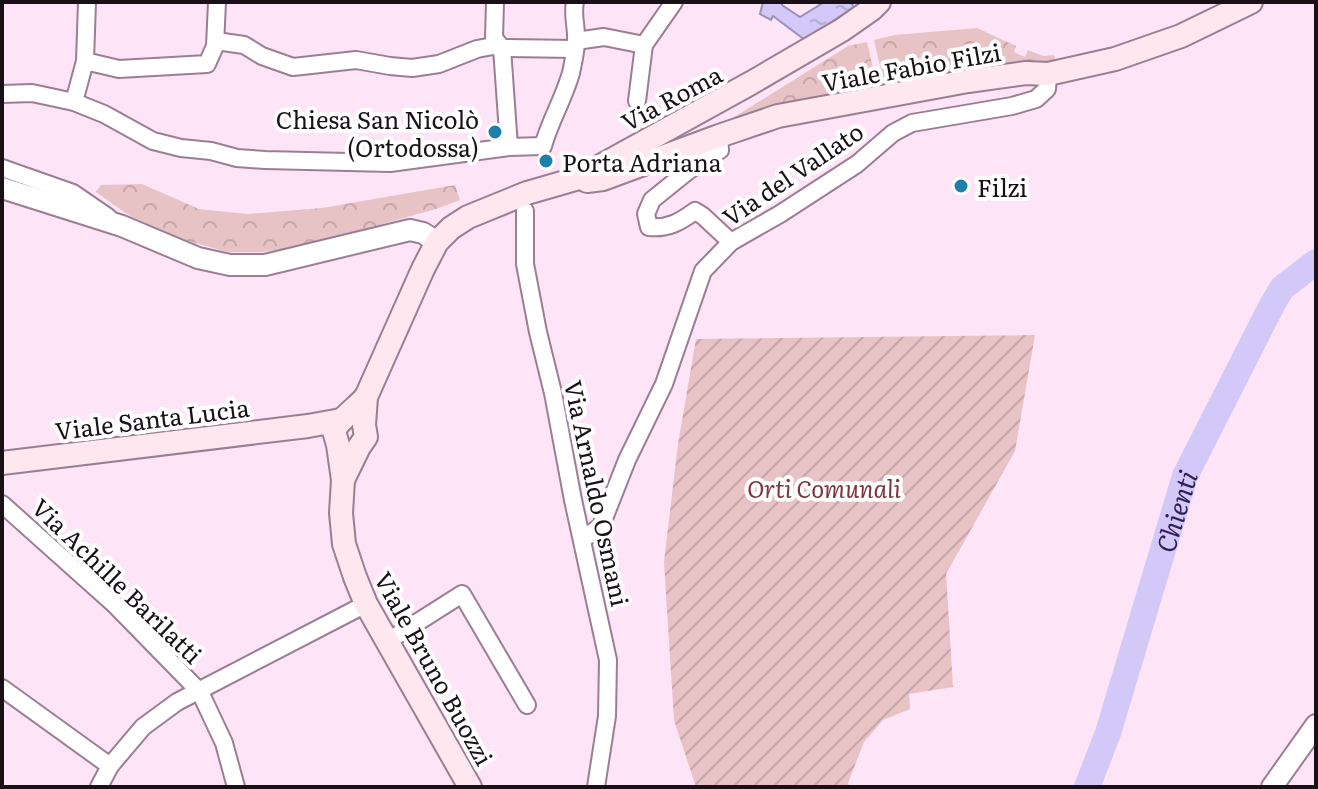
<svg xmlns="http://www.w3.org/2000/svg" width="1318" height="789" font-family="Literata,serif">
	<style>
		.forest { fill: url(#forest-crowns) }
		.garden { fill: url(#garden-furrows) }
		.water { fill: url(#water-ripples); stroke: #9c92b5; stroke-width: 2 }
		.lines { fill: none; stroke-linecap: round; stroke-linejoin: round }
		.river { stroke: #d3c9f8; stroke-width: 26 }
		.minor-casing { stroke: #9b7e94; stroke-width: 20 }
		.tertiary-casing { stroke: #9b7e94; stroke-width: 24 }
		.secondary-casing { stroke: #9b7e94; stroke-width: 26 }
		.minor { stroke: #fff; stroke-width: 16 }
		.tertiary { stroke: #fff; stroke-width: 20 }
		.secondary { stroke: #fee7ef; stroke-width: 22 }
		.poi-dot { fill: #1f7fab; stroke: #fff; stroke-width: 3 }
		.labels { text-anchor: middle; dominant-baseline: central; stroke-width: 8; stroke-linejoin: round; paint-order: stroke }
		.street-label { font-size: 24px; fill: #1a1018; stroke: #fff }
		.poi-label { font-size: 24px; fill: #1a1018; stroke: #fff; text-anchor: start }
		.park-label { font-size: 24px; font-style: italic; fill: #7c363e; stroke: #fff }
		.water-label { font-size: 26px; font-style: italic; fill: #2f1d55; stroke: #fff }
	</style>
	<defs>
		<pattern id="forest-crowns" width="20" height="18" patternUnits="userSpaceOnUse" patternTransform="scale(2)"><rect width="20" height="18" fill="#e7c3c5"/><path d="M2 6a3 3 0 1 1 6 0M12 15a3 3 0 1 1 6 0" fill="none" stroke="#c6a6a8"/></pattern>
		<pattern id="garden-furrows" width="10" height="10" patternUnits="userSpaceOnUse" patternTransform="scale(2)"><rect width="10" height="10" fill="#e7c3c5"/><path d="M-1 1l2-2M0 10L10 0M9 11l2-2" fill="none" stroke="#c6a6a8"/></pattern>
		<pattern id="water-ripples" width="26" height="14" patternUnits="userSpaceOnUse" patternTransform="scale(2)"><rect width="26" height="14" fill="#d3c9f8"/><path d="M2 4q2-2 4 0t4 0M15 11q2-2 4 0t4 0" fill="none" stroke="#b5acd4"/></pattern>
	</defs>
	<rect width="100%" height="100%" fill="#fee4f7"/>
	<g class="forest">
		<polygon points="977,28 1016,46 1014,52 1025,57 1028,50 1043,56 1054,55 1056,63 957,70 775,109 720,126 848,46 867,42 877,85 884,83 874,40 895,35"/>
		<polygon points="142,184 199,209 247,214 322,208 455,185 460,200 436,209 308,245 262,252 228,252 177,238 130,216 96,192 101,185"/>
	</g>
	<polygon class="garden" points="1035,335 1015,451 946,574 953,687 909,694 910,709 883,720 864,742 848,783 850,787 696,787 674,720 664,562 678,444 696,339"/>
	<polygon class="water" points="763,2 782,2 782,5 800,17 821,4 819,2 850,2 854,7 805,40 773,16 771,20 760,14"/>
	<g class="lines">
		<path class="river" id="s1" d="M1087,787L1108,733L1185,476L1272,305L1282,288L1316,262"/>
		<defs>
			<g id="minor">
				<polyline points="495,2 494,38 502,48 509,147"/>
				<polyline points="216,41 244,45 262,56 293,67 356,60 390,66 412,68 439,64 477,49 493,46 502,48 575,49"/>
				<polyline points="576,41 604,37 644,45"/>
				<polyline points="85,61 119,69 207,64 215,46 217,2"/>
				<path d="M2,94L32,93L74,102L104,114L153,141L181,148L211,151L237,158L265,160L390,163L509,147L543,146C550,121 564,98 571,73C573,63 576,51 576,41C577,28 572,15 575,2"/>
				<polyline points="637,101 644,45 674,2"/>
				<polyline points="74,102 85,61 87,2"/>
				<path d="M719,136L720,150L688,171L652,200L646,214L649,227C668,229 680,222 695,211L703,216L731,242"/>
				<polyline points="2,168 73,193 108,217"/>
				<polyline points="525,211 525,264 538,332 553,393 573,500 608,660 607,716 596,787"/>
				<polyline points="2,504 114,604 200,692 224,743 236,787"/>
				<polyline points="582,540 601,526 627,460 664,384 703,271 731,242 780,214 857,164 893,133 912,123 1012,106 1036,99 1047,89 1048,74"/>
				<polyline points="388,641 462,594 527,705"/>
				<polyline points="2,688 110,766"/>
				<polyline points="99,787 110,766 143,727 177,702 366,604"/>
			</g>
			<g id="tertiary">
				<polyline points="2,188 122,226 198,258 230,265 265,265 410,230 423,233 437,242"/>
				<polyline points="1272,787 1316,725"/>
			</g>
			<g id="secondary">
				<polyline points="587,181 603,179 719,136 778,116 968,81 1026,73 1048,74 1115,59 1181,36 1251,2"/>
				<path d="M366,397C357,407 338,421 334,431L338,445L343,480L341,513L344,544L355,577L366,604L470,787"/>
				<polyline points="2,463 308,426 341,420"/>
				<polyline points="343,480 359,447 366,437 364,425 366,397 423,269 437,242 451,228 468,217 527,193 579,178 751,83 842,30 872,9 879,2"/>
			</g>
		</defs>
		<use href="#minor" class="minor-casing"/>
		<use href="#tertiary" class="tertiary-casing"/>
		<use href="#secondary" class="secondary-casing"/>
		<use href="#minor" class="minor"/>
		<use href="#tertiary" class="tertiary"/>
		<use href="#secondary" class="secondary"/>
	</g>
	<g class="poi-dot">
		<circle cx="495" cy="132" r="8"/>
		<circle cx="546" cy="161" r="8"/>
		<circle cx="961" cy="186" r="8"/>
	</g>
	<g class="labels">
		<g class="street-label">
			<text transform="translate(911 66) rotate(-10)">Viale Fabio Filzi</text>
			<text transform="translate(671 97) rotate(-28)">Via Roma</text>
			<text transform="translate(792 173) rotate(-34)">Via del Vallato</text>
			<text transform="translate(152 418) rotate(-7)">Viale Santa Lucia</text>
			<text transform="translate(598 493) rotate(78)">Via Arnaldo Osmani</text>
			<text transform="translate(118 580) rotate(44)">Via Achille Barilatti</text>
			<text transform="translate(435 668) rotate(61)">Viale Bruno Buozzi</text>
		</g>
		<g class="poi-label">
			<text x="479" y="118" text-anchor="end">Chiesa San Nicolò<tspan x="479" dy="28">(Ortodossa)</tspan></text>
			<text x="562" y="161">Porta Adriana</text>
			<text x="977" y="186">Filzi</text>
		</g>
		<g class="park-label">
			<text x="824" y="487">Orti Comunali</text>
		</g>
		<g class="water-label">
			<text stroke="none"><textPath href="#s1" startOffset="290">Chienti</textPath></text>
		</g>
	</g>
	<rect width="1318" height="789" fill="none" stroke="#1a1018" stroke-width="8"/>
</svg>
